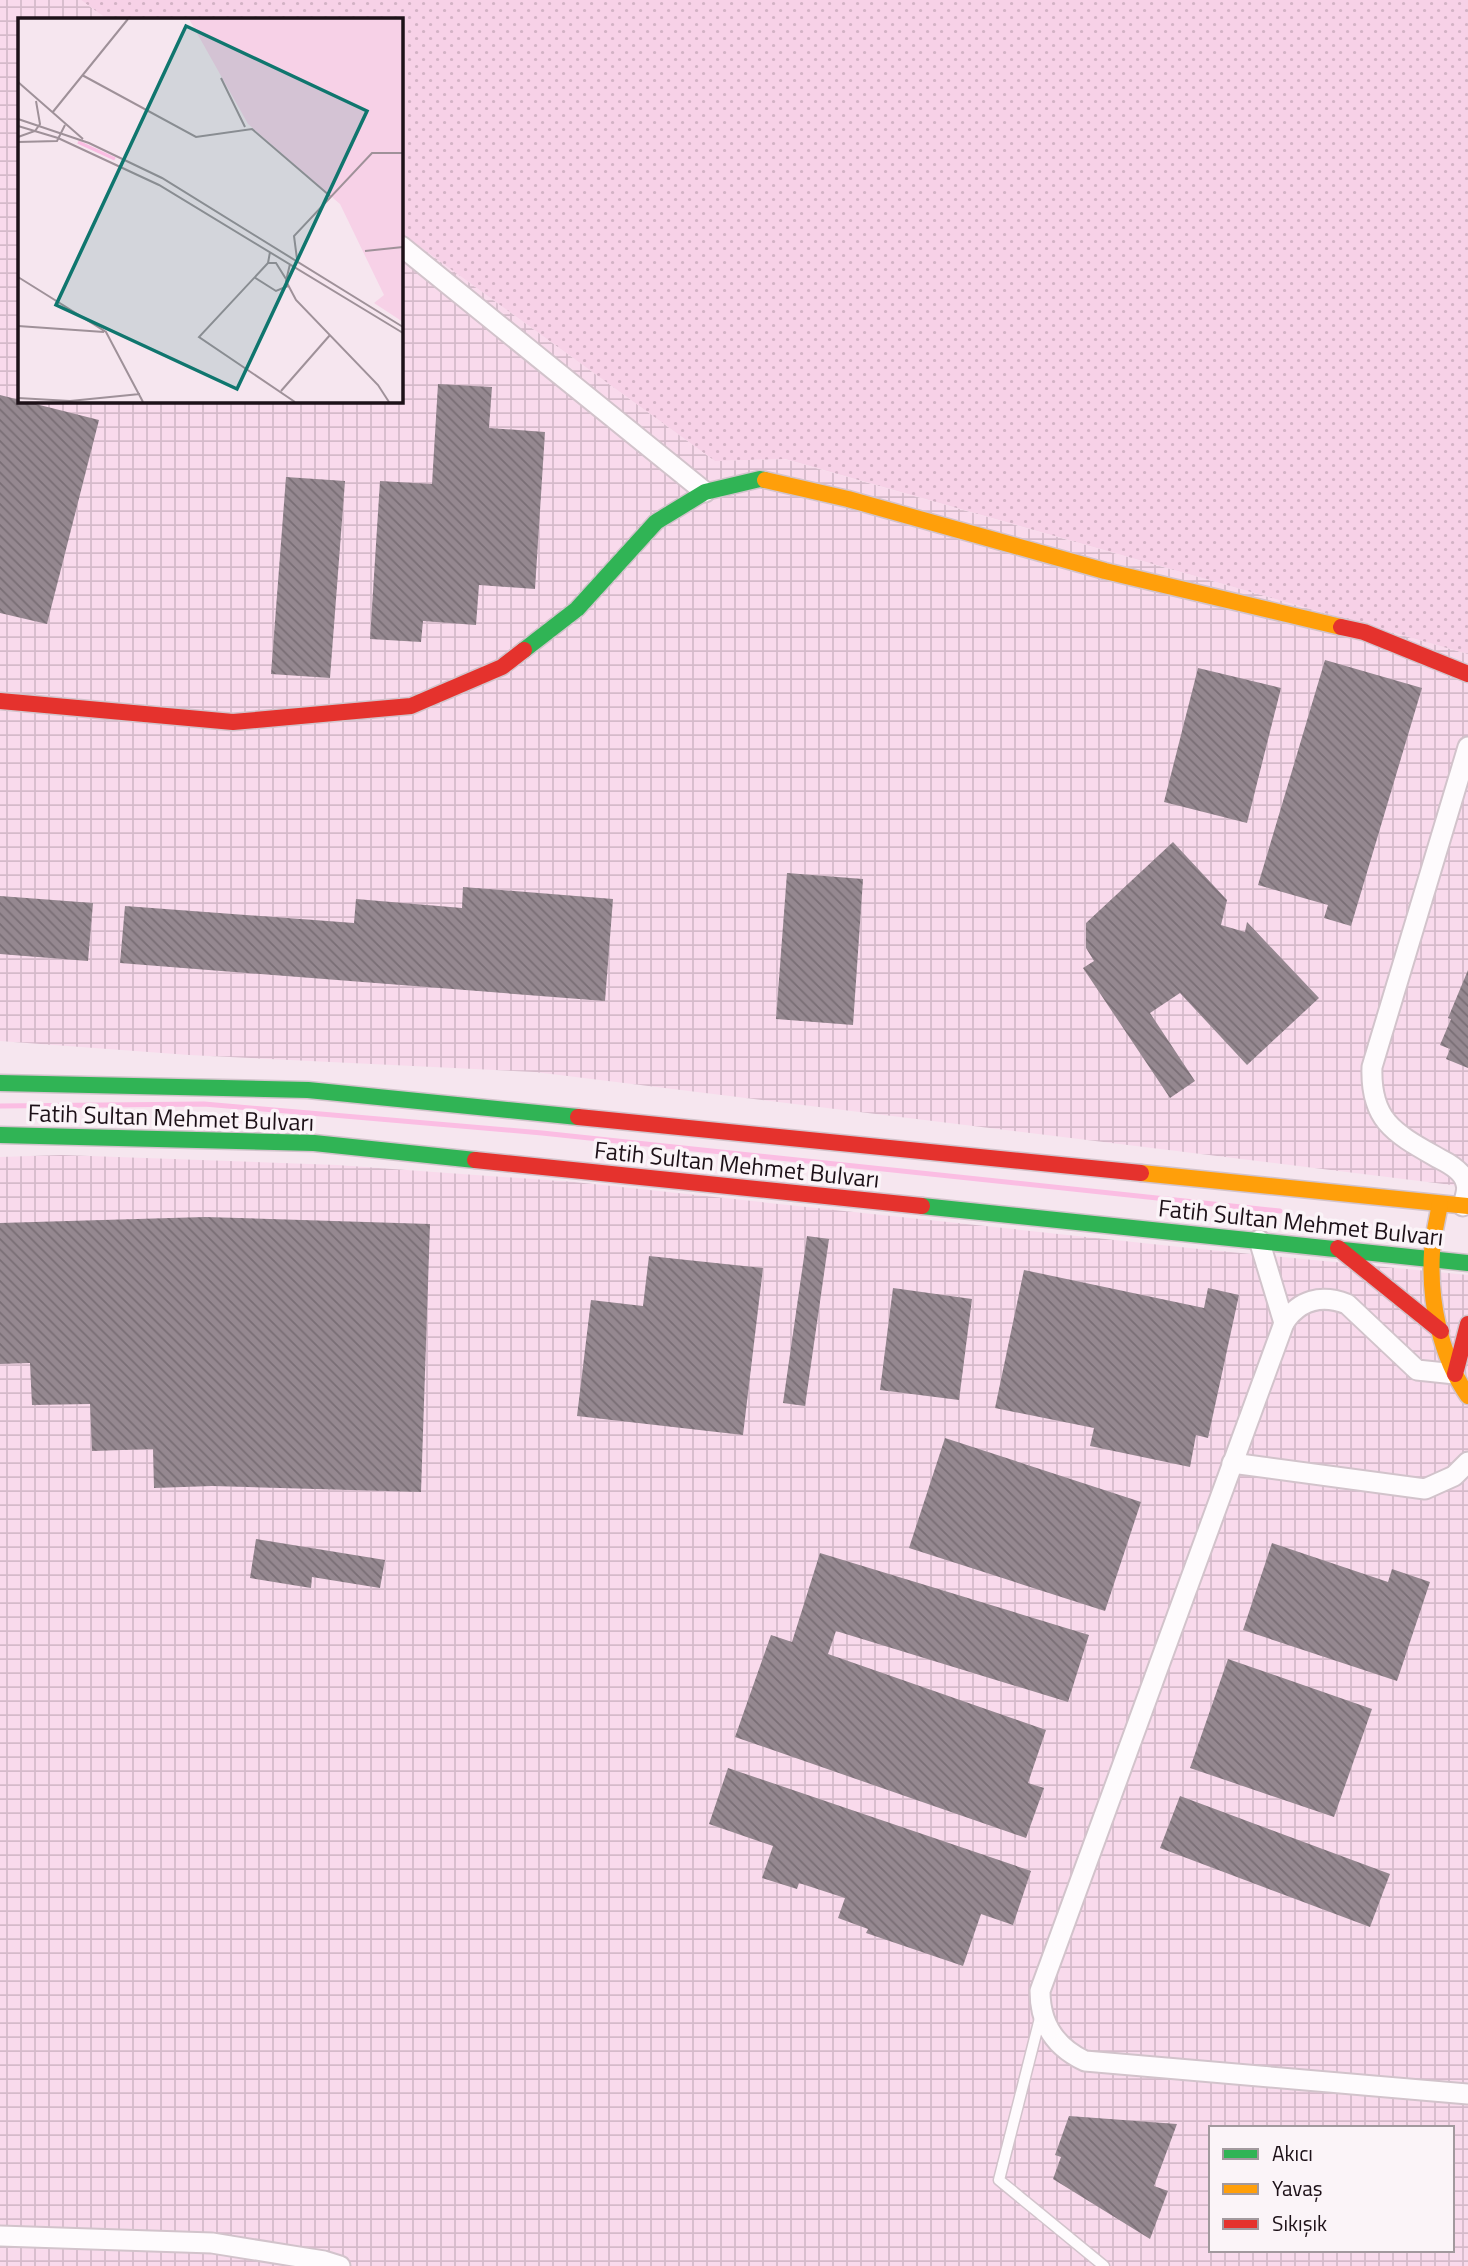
<svg xmlns="http://www.w3.org/2000/svg" width="1468" height="2266" font-family="'Titillium Web',sans-serif">
	<style>
		.industrial { fill: url(#industrial-grid); fill-rule: evenodd }
		.green { fill: url(#green-dots) }
		.lines { fill: none; stroke-linecap: round; stroke-linejoin: round }
		.stream { stroke: #fbbde3; stroke-width: 5 }
		.building { fill: url(#building-back-hatch) }
		.lane-casing { stroke: #d2c3cb; stroke-width: 13 }
		.street-casing { stroke: #d2c3cb; stroke-width: 23 }
		.fast-casing { stroke: #d2c3cb; stroke-width: 19 }
		.slow-casing { stroke: #d2c3cb; stroke-width: 19 }
		.jam-casing { stroke: #d2c3cb; stroke-width: 19 }
		.lane { stroke: #fefbfd; stroke-width: 10 }
		.street { stroke: #fefbfd; stroke-width: 19 }
		.fast { stroke: #30b455; stroke-width: 16 }
		.slow { stroke: #ff9f0a; stroke-width: 16 }
		.jam { stroke: #e5322d; stroke-width: 16 }
		.labels { text-anchor: middle; dominant-baseline: central; stroke-width: 7; stroke-linejoin: round; paint-order: stroke }
		.street-label { font-size: 24px; fill: #1d1118; stroke: #fbf4f8 }
		.inset-river { fill: none; stroke: #fbbde3; stroke-width: 3.5 }
		.inset-road { fill: none; stroke: #9f9199; stroke-width: 2 }
		.view { fill: #0f766e; fill-opacity: 0.15; stroke: #0f766e; stroke-width: 3.5 }
		.inset-edge { fill: none; stroke: #1d1118; stroke-width: 3.5 }
	</style>
	<defs>
		<pattern id="industrial-grid" width="8" height="8" patternUnits="userSpaceOnUse" patternTransform="scale(1.75)"><rect width="8" height="8" fill="#f9daec"/><path d="M0 4h8M4 0v8" fill="none" stroke="#d5baca"/></pattern>
		<pattern id="green-dots" width="8" height="8" patternUnits="userSpaceOnUse" patternTransform="scale(1.75)"><rect width="8" height="8" fill="#f7d1e7"/><path d="M2 2h.1M6 6h.1" fill="none" stroke="#d3b2c5" stroke-width="1.8" stroke-linecap="round"/></pattern>
		<pattern id="building-back-hatch" width="6" height="6" patternUnits="userSpaceOnUse" patternTransform="scale(1.75)"><rect width="6" height="6" fill="#958890"/><path d="M-1 5l2 2M0 0l6 6M5-1l2 2" fill="none" stroke="#796e75"/></pattern>
	</defs>
	<rect width="100%" height="100%" fill="#f6e6ef"/>
	<g class="industrial">
		<polygon points="0,0 81,0 107,19 19,19 19,401 401,401 401,233 715,461 784,459 1468,654 1468,1187 535,1072 189,1055 0,1041"/>
		<path d="M62,1155L337,1165L574,1182L1199,1249L1468,1275V2266H0V1157ZM1211,2128H1452V2250H1211Z"/>
	</g>
	<polygon class="green" points="81,0 1468,0 1468,654 785,459 715,461 401,233 401,19 107,19"/>
	<g class="lines">
		<polyline class="stream" points="0,1106 204,1104 542,1133 1280,1211"/>
	</g>
	<g class="building">
		<polygon points="438,384 492,387 489,428 545,432 535,589 479,585 476,625 423,621 421,642 370,639 380,481 432,484"/>
		<polygon points="0,395 99,420 47,624 0,613"/>
		<polygon points="286,477 345,481 330,678 271,674"/>
		<polygon points="1325,660 1422,688 1351,926 1324,918 1328,905 1258,885"/>
		<polygon points="1198,668 1281,688 1247,823 1164,802"/>
		<polygon points="1173,842 1227,900 1221,925 1245,932 1247,922 1319,998 1247,1065 1180,993 1150,1013 1195,1081 1170,1098 1083,968 1094,961 1086,948 1086,923"/>
		<polygon points="787,873 863,879 853,1025 776,1019"/>
		<polygon points="463,887 613,899 605,1001 120,963 125,906 354,923 356,899 462,908"/>
		<polygon points="0,896 93,903 88,961 0,954"/>
		<polygon points="1468,970 1468,1068 1446,1059 1450,1049 1440,1045 1451,1019 1448,1018"/>
		<polygon points="205,1217 430,1224 421,1492 212,1486 154,1488 153,1449 92,1451 90,1404 32,1405 30,1363 0,1364 0,1223"/>
		<polygon points="807,1236 829,1239 805,1406 783,1403"/>
		<polygon points="649,1256 763,1268 743,1435 577,1416 591,1300 643,1306"/>
		<polygon points="1024,1270 1204,1308 1208,1288 1239,1295 1208,1438 1196,1435 1190,1467 1090,1446 1094,1428 995,1408"/>
		<polygon points="893,1288 972,1299 959,1400 880,1390"/>
		<polygon points="945,1438 1141,1502 1105,1611 909,1548"/>
		<polygon points="256,1539 385,1560 380,1588 312,1577 311,1588 250,1578"/>
		<polygon points="1272,1543 1388,1582 1392,1569 1430,1582 1397,1681 1243,1630"/>
		<polygon points="820,1553 1089,1635 1068,1702 836,1631 828,1654 1046,1730 1028,1783 1044,1788 1026,1838 735,1737 771,1635 792,1642"/>
		<polygon points="1228,1659 1372,1709 1334,1817 1190,1768"/>
		<polygon points="728,1768 1031,1871 1013,1925 981,1914 963,1966 866,1933 868,1929 838,1918 845,1898 799,1883 797,1889 762,1878 773,1846 709,1824"/>
		<polygon points="1180,1796 1390,1874 1370,1927 1160,1848"/>
		<polygon points="1069,2116 1177,2124 1154,2186 1168,2191 1150,2239 1053,2179 1061,2157 1055,2155"/>
	</g>
	<g class="lines">
		<defs>
			<polyline id="lane" points="1040,2018 999,2180 1104,2266"/>
			<g id="street">
				<polyline points="401,246 705,492"/>
				<path d="M1463,1206C1464,1200 1468,1190 1466,1184C1464,1172 1450,1164 1440,1159C1396,1134 1370,1122 1372,1067L1468,747"/>
				<path d="M1259,1240L1284,1323L1040,1991C1040,2024 1055,2047 1085,2061L1468,2094"/>
				<path d="M1284,1323C1299,1300 1321,1294 1347,1304L1417,1370L1455,1374"/>
				<polyline points="1232,1463 1425,1489 1454,1476 1468,1462"/>
				<polyline points="0,2236 212,2243 324,2261 340,2266"/>
			</g>
			<g id="fast">
				<polyline points="524,650 577,609 656,522 705,492 760,479 765,480"/>
				<polyline points="0,1083 308,1090 578,1117"/>
				<polyline points="0,1135 314,1143 475,1160"/>
				<polyline points="922,1206 1468,1263"/>
			</g>
			<g id="slow">
				<polyline points="765,480 848,499 1105,571 1341,627"/>
				<polyline points="1141,1173 1468,1206"/>
				<path d="M1440,1204C1437,1220 1433,1236 1432,1252C1429,1300 1440,1356 1468,1396"/>
			</g>
			<g id="jam">
				<polyline points="1341,627 1364,632 1468,674"/>
				<polyline points="0,701 233,722 411,706 502,667 524,650"/>
				<polyline points="578,1117 1141,1173"/>
				<polyline points="475,1160 922,1206"/>
				<polyline points="1338,1248 1441,1331"/>
				<polyline points="1455,1374 1468,1324"/>
			</g>
		</defs>
		<use href="#lane" class="lane-casing"/>
		<use href="#street" class="street-casing"/>
		<use href="#fast" class="fast-casing"/>
		<use href="#slow" class="slow-casing"/>
		<use href="#jam" class="jam-casing"/>
		<use href="#lane" class="lane"/>
		<use href="#street" class="street"/>
		<use href="#fast" class="fast"/>
		<use href="#slow" class="slow"/>
		<use href="#jam" class="jam"/>
	</g>
	<g class="labels">
		<g class="street-label">
			<text transform="translate(171 1117) rotate(2)">Fatih Sultan Mehmet Bulvarı</text>
			<text transform="translate(737 1164) rotate(6)">Fatih Sultan Mehmet Bulvarı</text>
			<text transform="translate(1301 1222) rotate(6)">Fatih Sultan Mehmet Bulvarı</text>
		</g>
	</g>
	<g transform="translate(18 18)">
		<rect width="385" height="385" fill="#f6e6ef"/>
		<path d="M171,1H385V304L356,285L366,277L322,186L230,106Z" fill="#f7d1e7"/>
		<path class="inset-river" d="M60,124L97,141"/>
		<path class="inset-road" d="M64,57L178,119L234,111L312,178M203,60L227,109M0,64L65,121M34,95L110,1M0,101L71,125L144,160L385,309M0,108L40,120L141,167L385,315M0,119L17,113L22,106L18,83M0,124L39,123L47,107M347,233L385,229M252,234L250,245L181,319L277,384M279,241L276,218L354,135H385M250,245H258L268,261M272,246L268,263L278,282L360,367L371,384M0,259L88,314L125,384M236,259L258,273L270,268M0,308L86,314M263,373L312,317M0,380L52,383L122,376"/>
		<path class="view" d="M168,8L349,93L219,371L38,287Z"/>
		<rect width="385" height="385" class="inset-edge"/>
	</g>
	<rect x="1209" y="2126" width="245" height="126" fill="#fbf4f8" stroke="#a2999e" stroke-width="2"/>
	<rect x="1223" y="2149" width="35" height="10" fill="#30b455" stroke="#a2999e" stroke-width="2"/>
	<text x="1272" y="2161" font-size="21" fill="#1d1118">Akıcı</text>
	<rect x="1223" y="2184" width="35" height="10" fill="#ff9f0a" stroke="#a2999e" stroke-width="2"/>
	<text x="1272" y="2196" font-size="21" fill="#1d1118">Yavaş</text>
	<rect x="1223" y="2219" width="35" height="10" fill="#e5322d" stroke="#a2999e" stroke-width="2"/>
	<text x="1272" y="2231" font-size="21" fill="#1d1118">Sıkışık</text>
</svg>
